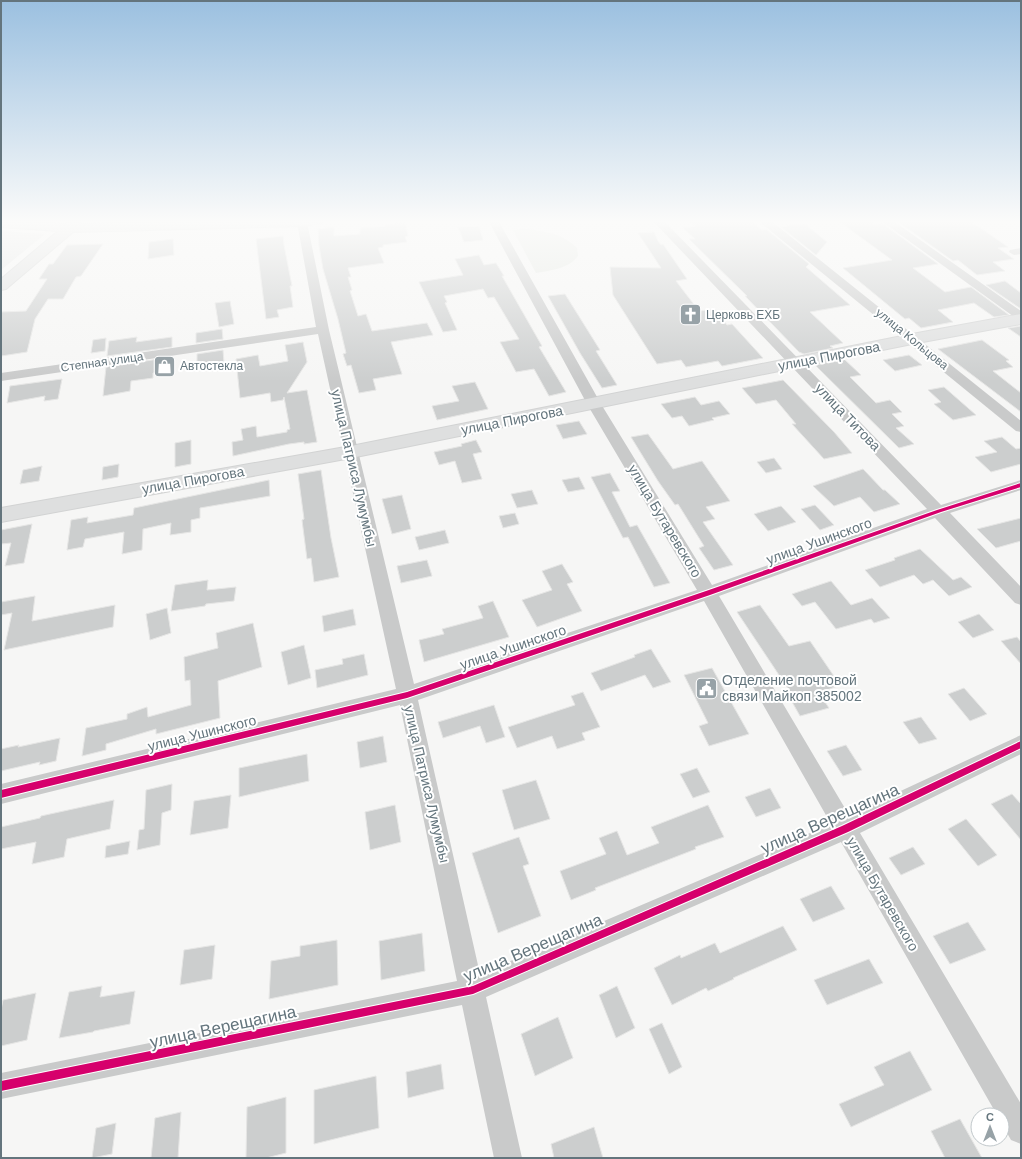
<svg xmlns="http://www.w3.org/2000/svg" width="1022" height="1159" font-family="Arial,sans-serif">
	<style>
		.built { fill: #e6e7e6 }
		.green { fill: #e5e8e3 }
		.building { fill: #cccece; stroke: #e6e6e5 }
		.lines { fill: none; stroke-linecap: round; stroke-linejoin: round }
		.secondary-casing { stroke: #d2d3d3; stroke-width: 2 }
		.street { fill: #c9caca; fill-rule: evenodd }
		.secondary { fill: #dedfdf; fill-rule: evenodd }
		.cycleway-casing { stroke: #fff; stroke-width: 2 }
		.cycleway { fill: #d6006c; fill-rule: evenodd }
		.labels { text-anchor: middle; dominant-baseline: central; stroke-width: 4; stroke-linejoin: round; paint-order: stroke }
		.far-poi-label { font-size: 12px; fill: #64757d; stroke: #fff; text-anchor: start }
		.far-street-label { font-size: 12px; fill: #64757d; stroke: #fff }
		.street-label { font-size: 14px; fill: #64757d; stroke: #fff }
		.poi-label { font-size: 14px; fill: #64757d; stroke: #fff; text-anchor: start }
		.near-street-label { font-size: 17px; fill: #64757d; stroke: #fff }
	</style>
	<rect width="100%" height="100%" fill="#f6f6f5"/>
	<polygon class="built" points="1,231 45,234 1,270"/>
	<path class="green" d="M526,229C544,231 564,234 577,248L578,256C568,269 552,270 536,273L513,230Z"/>
	<g class="building">
		<polygon points="688,220 750,220 762,230 766,229 809,264 806,267 850,305 810,312 843,343 830,346 833,348 804,354 799,352 745,296 747,296 689,239 695,239 683,228 695,226"/>
		<polygon points="837,220 868,220 874,224 882,223 938,264 913,268 945,292 971,287 1009,315 994,317 974,303 938,310 953,322 921,328 909,318 905,319 843,268 892,260"/>
		<polygon points="907,220 969,220 1008,247 998,248 1014,259 993,262 1005,271 977,275 958,260 953,261 897,221"/>
		<polygon points="405,222 408,236 405,237 407,242 383,245 383,247 378,248 384,263 348,268 351,277 348,277 352,290 350,291 358,316 366,314 372,331 427,323 433,335 391,342 402,374 373,379 376,390 359,393 351,365 347,366 343,354 346,353 338,319 323,269 319,246 318,229 334,227 334,236 360,234 360,228 386,226 385,224"/>
		<polygon points="804,223 827,242 816,255 781,227"/>
		<polygon points="479,226 483,240 464,242 458,227"/>
		<polygon points="654,232 658,241 661,245 663,244 687,279 676,281 699,311 715,309 727,325 732,324 763,358 722,366 718,361 686,367 681,360 657,364 613,295 610,267 661,268 638,233"/>
		<polygon points="283,236 284,245 292,286 290,286 293,307 277,310 279,317 266,319 256,239"/>
		<polygon points="173,239 174,255 148,259 149,242"/>
		<polygon points="103,244 81,276 76,277 63,299 48,299 35,319 27,352 1,356 1,312 26,311 47,279 39,279 49,264 53,264 67,245"/>
		<polygon points="479,255 484,265 496,263 504,276 502,276 542,346 539,347 566,392 549,396 534,369 516,372 500,342 519,339 494,297 488,298 483,289 444,296 447,302 445,303 457,330 443,332 419,282 463,275 455,259"/>
		<polygon points="1005,281 1021,293 1021,309 986,285"/>
		<polygon points="565,294 600,350 596,351 617,385 602,388 580,353 548,296"/>
		<polygon points="230,301 234,324 219,327 215,303"/>
		<polygon points="1021,326 1021,337 1008,328"/>
		<polygon points="222,329 223,339 196,343 196,333"/>
		<polygon points="137,337 136,342 172,337 172,347 107,356 109,341"/>
		<polygon points="106,338 105,351 91,353 93,340"/>
		<polygon points="982,340 1009,360 1006,361 1013,367 993,371 1021,393 1021,412 938,349"/>
		<polygon points="303,342 307,362 287,393 307,390 317,442 304,444 304,442 289,444 233,456 232,442 243,440 241,429 256,426 257,437 287,432 287,430 290,429 284,397 283,400 271,402 270,393 240,398 236,359 258,355 260,366 288,361 285,345"/>
		<polygon points="223,350 224,363 197,367 197,354"/>
		<polygon points="909,355 922,365 895,371 883,360"/>
		<polygon points="172,357 171,370 153,373 153,378 131,381 130,391 103,396 106,367"/>
		<polygon points="844,359 861,375 850,377 876,403 890,400 902,412 892,414 904,426 896,428 914,444 899,448 815,365"/>
		<polygon points="62,379 58,399 44,401 45,396 7,403 10,386"/>
		<polygon points="783,380 834,432 852,453 824,459 792,424 796,424 776,400 756,404 742,388"/>
		<polygon points="475,382 488,409 437,420 432,406 459,401 452,386"/>
		<polygon points="944,387 976,415 953,420 934,404 941,402 928,390"/>
		<polygon points="695,397 701,405 719,401 730,414 712,418 714,420 689,426 682,416 672,418 661,404"/>
		<polygon points="579,421 587,434 563,439 556,425"/>
		<polygon points="648,434 673,469 702,461 730,501 706,507 715,519 703,522 733,565 714,570 699,548 704,546 678,504 675,505 658,481 631,437"/>
		<polygon points="1002,437 1016,449 1021,448 1021,464 991,472 975,457 997,452 984,441"/>
		<polygon points="191,440 191,464 175,467 175,443"/>
		<polygon points="476,440 482,452 473,454 482,479 462,483 455,461 439,465 434,452 462,446 461,444"/>
		<polygon points="774,458 782,469 766,473 757,462"/>
		<polygon points="119,464 118,477 102,480 103,467"/>
		<polygon points="42,466 39,481 20,484 23,470"/>
		<polygon points="863,469 883,490 885,490 900,504 874,512 860,497 834,506 813,486"/>
		<polygon points="321,470 331,538 339,577 314,582 311,558 307,559 302,520 304,519 298,474"/>
		<polygon points="610,473 620,491 612,492 630,527 637,525 670,583 654,587 628,537 623,538 591,477"/>
		<polygon points="579,477 585,489 568,492 562,480"/>
		<polygon points="269,480 270,496 200,508 200,518 191,520 191,532 170,535 171,523 143,529 142,550 122,554 124,532 85,539 83,547 67,550 71,520 88,517 87,523 133,515 134,508"/>
		<polygon points="532,490 538,504 517,508 511,494"/>
		<polygon points="402,495 411,529 392,534 382,499"/>
		<polygon points="815,505 834,525 820,530 801,509"/>
		<polygon points="781,506 796,522 768,531 754,514"/>
		<polygon points="515,513 519,524 503,528 499,516"/>
		<polygon points="1021,518 1021,541 996,548 977,529"/>
		<polygon points="32,524 24,563 5,566 11,543 1,544 1,530"/>
		<polygon points="445,530 449,543 419,550 415,537"/>
		<polygon points="920,549 953,580 961,577 972,587 949,596 933,580 923,584 914,575 880,587 865,570 895,560 894,558"/>
		<polygon points="427,560 432,576 401,583 397,566"/>
		<polygon points="562,564 573,582 567,584 582,611 537,627 522,600 552,590 542,571"/>
		<polygon points="208,580 207,590 236,587 234,601 206,604 205,606 171,611 175,585"/>
		<polygon points="831,581 851,605 872,598 890,618 874,623 871,619 836,629 815,602 802,606 792,594"/>
		<polygon points="35,596 32,621 115,605 113,627 4,650 12,613 1,615 1,602"/>
		<polygon points="493,601 509,637 424,662 419,640 444,634 442,629 483,618 478,606"/>
		<polygon points="760,605 789,646 810,641 840,685 819,693 829,708 800,716 791,700 795,699 737,612"/>
		<polygon points="167,608 171,633 150,640 146,614"/>
		<polygon points="353,609 356,625 324,632 322,616"/>
		<polygon points="979,614 994,630 973,638 958,622"/>
		<polygon points="253,623 262,667 218,681 220,718 156,734 156,729 106,744 106,750 82,756 86,728 127,719 127,714 147,707 148,717 191,705 190,680 185,681 184,657 218,648 216,633"/>
		<polygon points="1017,637 1021,642 1021,664 1001,641"/>
		<polygon points="304,645 311,678 288,685 281,652"/>
		<polygon points="651,649 671,682 653,688 645,675 601,691 591,673 635,657 634,655"/>
		<polygon points="364,654 368,675 317,688 315,670 343,664 342,659"/>
		<polygon points="712,668 749,734 709,746 699,726 708,723 684,675"/>
		<polygon points="964,688 987,714 970,721 948,694"/>
		<polygon points="583,692 600,727 582,733 585,740 557,749 552,736 517,748 508,727 575,705 571,696"/>
		<polygon points="494,705 505,737 486,743 480,726 443,738 438,722"/>
		<polygon points="921,717 937,739 919,744 903,722"/>
		<polygon points="383,736 387,762 360,768 357,742"/>
		<polygon points="60,738 56,761 39,765 40,762 1,771 1,749 19,745 18,747"/>
		<polygon points="846,745 862,770 843,776 827,751"/>
		<polygon points="307,754 309,781 239,797 239,768"/>
		<polygon points="697,768 710,792 693,798 680,774"/>
		<polygon points="536,780 550,819 514,830 502,790"/>
		<polygon points="172,784 171,810 162,813 160,845 137,850 139,830 144,829 146,790"/>
		<polygon points="770,788 781,808 756,817 745,797"/>
		<polygon points="1012,794 1021,804 1021,840 991,804"/>
		<polygon points="231,795 228,828 190,835 194,801"/>
		<polygon points="114,800 110,829 67,839 64,857 32,864 36,842 1,849 1,827 40,818 41,816"/>
		<polygon points="395,805 401,842 370,850 365,812"/>
		<polygon points="708,805 724,837 695,847 696,849 595,888 596,890 571,900 560,871 606,854 599,838 617,831 627,855 659,843 651,827"/>
		<polygon points="966,819 997,855 978,866 948,829"/>
		<polygon points="519,837 529,864 523,866 541,916 498,933 472,853"/>
		<polygon points="130,841 128,854 105,858 106,846"/>
		<polygon points="913,847 925,864 901,875 889,858"/>
		<polygon points="831,886 845,909 813,922 800,899"/>
		<polygon points="968,922 986,950 950,964 933,936"/>
		<polygon points="783,926 797,950 733,978 734,979 708,991 706,988 672,1005 654,968 680,955 681,958 715,943 720,953"/>
		<polygon points="422,933 425,971 381,980 379,941"/>
		<polygon points="337,940 338,985 269,999 271,961 300,956 300,946"/>
		<polygon points="215,945 212,979 180,985 184,950"/>
		<polygon points="869,959 883,983 827,1005 814,980"/>
		<polygon points="102,986 100,997 135,991 130,1024 94,1031 93,1032 59,1038 69,992"/>
		<polygon points="617,986 635,1028 616,1038 599,995"/>
		<polygon points="36,993 27,1040 1,1046 1,1010 3,1000"/>
		<polygon points="558,1017 573,1058 535,1076 521,1034"/>
		<polygon points="662,1023 682,1067 669,1074 649,1029"/>
		<polygon points="910,1051 932,1090 851,1127 839,1104 884,1085 874,1067"/>
		<polygon points="441,1064 444,1089 408,1098 406,1072"/>
		<polygon points="376,1076 379,1128 314,1144 314,1090"/>
		<polygon points="286,1097 286,1153 266,1158 246,1158 247,1107"/>
		<polygon points="181,1112 178,1158 151,1158 155,1118"/>
		<polygon points="960,1119 982,1158 945,1158 931,1131"/>
		<polygon points="116,1123 112,1154 92,1158 96,1128"/>
		<polygon points="594,1127 603,1158 554,1158 551,1144"/>
	</g>
	<g class="lines">
		<defs>
			<g id="secondary">
				<polygon points="1,220 66,224 70,220 80,220 81,224 221,220 323,220 322,223 302,226 73,232 6,289 1,290 1,279 58,231 1,227"/>
				<polygon points="1021,314 1021,324 912,344 351,458 1,522 1,508 351,446 912,334"/>
			</g>
		</defs>
		<use href="#secondary" class="secondary-casing"/>
		<g class="street">
			<path d="M298,220H306L307,222L329,330L414,684L697,590L587,404L488,220H498L601,404L712,585L927,509L652,220H663L941,505L1021,480V490L950,513L1021,587V605L1015,603L935,518L719,596L849,815L1021,735V754L860,833L1021,1104V1144L1011,1140L1002,1124V1115H997L841,842L486,997L522,1158H494L462,1005L1,1099V1073L457,981L400,705L1,804V784L396,689L318,334L1,381V373L316,327L297,222ZM704,601L831,824L480,974L418,700Z"/>
			<polygon points="761,220 770,220 1021,421 1021,432 1016,431 761,223"/>
			<polygon points="880,220 892,220 1021,311 1021,320 1017,319"/>
			<polygon points="1021,248 1021,254 1014,255 1009,252 1010,250"/>
		</g>
		<use href="#secondary" class="secondary"/>
		<defs>
			<g id="cycleway">
				<polygon points="1021,483 1021,487 941,512 710,595 407,698 1,798 1,790 407,692 706,591 937,510"/>
				<polygon points="1021,741 1021,748 848,832 473,994 1,1091 1,1081 473,986 842,826"/>
			</g>
		</defs>
		<use href="#cycleway" class="cycleway-casing"/>
		<use href="#cycleway" class="cycleway"/>
	</g>
	<linearGradient id="sky" x2="0" y2="1"><stop stop-color="#9bc0e0"/><stop offset="0.58" stop-color="#fbfbfa"/><stop offset="1" stop-color="#fbfbfa" stop-opacity="0"/></linearGradient>
	<rect width="1022" height="382" fill="url(#sky)"/>
	<defs>
		<symbol id="church-square" viewBox="-11 -11 22 22"><rect x="-9" y="-9" width="18" height="18" rx="4" fill="#97a2a7" stroke="#fff"/><path d="M-1.2-6h2.4v3.5h3.3v2.4h-3.3V6h-2.4V-.1h-3.3v-2.4h3.3Z" fill="#fff"/></symbol>
		<symbol id="shop-square" viewBox="-11 -11 22 22"><rect x="-9" y="-9" width="18" height="18" rx="4" fill="#97a2a7" stroke="#fff"/><path d="M-5-2.5h2.3a2.7 3.5 0 0 1 5.4 0H5L5.5 6h-11ZM-1.5-2.5h3a1.5 2.3 0 0 0-3 0Z" fill="#fff"/></symbol>
		<symbol id="civic-square" viewBox="-11 -11 22 22"><rect x="-9" y="-9" width="18" height="18" rx="4" fill="#97a2a7" stroke="#fff"/><path d="M-.6-6.5H3V-4.5H.6V-3L4-1V1h2V6H-6V1h2V-1L-.6-3ZM-1.2 2.5V6h2.4V2.5Z" fill="#fff"/></symbol>
	</defs>
	<g fill-rule="evenodd">
		<use href="#church-square" x="678" y="302" width="25" height="25"/>
		<use href="#shop-square" x="152" y="354" width="25" height="25"/>
		<use href="#civic-square" x="694" y="676" width="25" height="25"/>
	</g>
	<g class="labels">
		<g class="far-poi-label">
			<text x="706" y="315">Церковь ЕХБ</text>
			<text x="180" y="366">Автостекла</text>
		</g>
		<g class="far-street-label">
			<text transform="translate(912 339) rotate(39)">улица Кольцова</text>
			<text transform="translate(102 362) rotate(-8)">Степная улица</text>
		</g>
		<g class="street-label">
			<text transform="translate(829 356) rotate(-11)">улица Пирогова</text>
			<text transform="translate(848 417) rotate(46)">улица Титова</text>
			<text transform="translate(512 420) rotate(-11)">улица Пирогова</text>
			<text transform="translate(354 468) rotate(77)">улица Патриса Лумумбы</text>
			<text transform="translate(193 480) rotate(-10)">улица Пирогова</text>
			<text transform="translate(665 521) rotate(59)">улица Бутаревского</text>
			<text transform="translate(819 541) rotate(-20)">улица Ушинского</text>
			<text transform="translate(513 647) rotate(-19)">улица Ушинского</text>
			<text transform="translate(202 733) rotate(-14)">улица Ушинского</text>
			<text transform="translate(427 784) rotate(77)">улица Патриса Лумумбы</text>
			<text transform="translate(883 894) rotate(60)">улица Бутаревского</text>
		</g>
		<g class="poi-label">
			<text x="722" y="680">Отделение почтовой<tspan x="722" dy="16">связи Майкоп 385002</tspan></text>
		</g>
		<g class="near-street-label">
			<text transform="translate(830 819) rotate(-24)">улица Верещагина</text>
			<text transform="translate(533 948) rotate(-23)">улица Верещагина</text>
			<text transform="translate(223 1027) rotate(-12)">улица Верещагина</text>
		</g>
	</g>
	<rect width="1022" height="1159" fill="none" stroke="#64757d" stroke-width="4"/>
	<g transform="translate(990 1127)"><circle r="19" fill="#ffffff" stroke="#c1c8cb"/>
	<path d="M0-3L7 15L0 10L-7 15Z" fill="#97a2a7"/>
	<text y="-6" font-size="11" font-weight="bold" text-anchor="middle" fill="#64757d">С</text>
	</g>
</svg>
